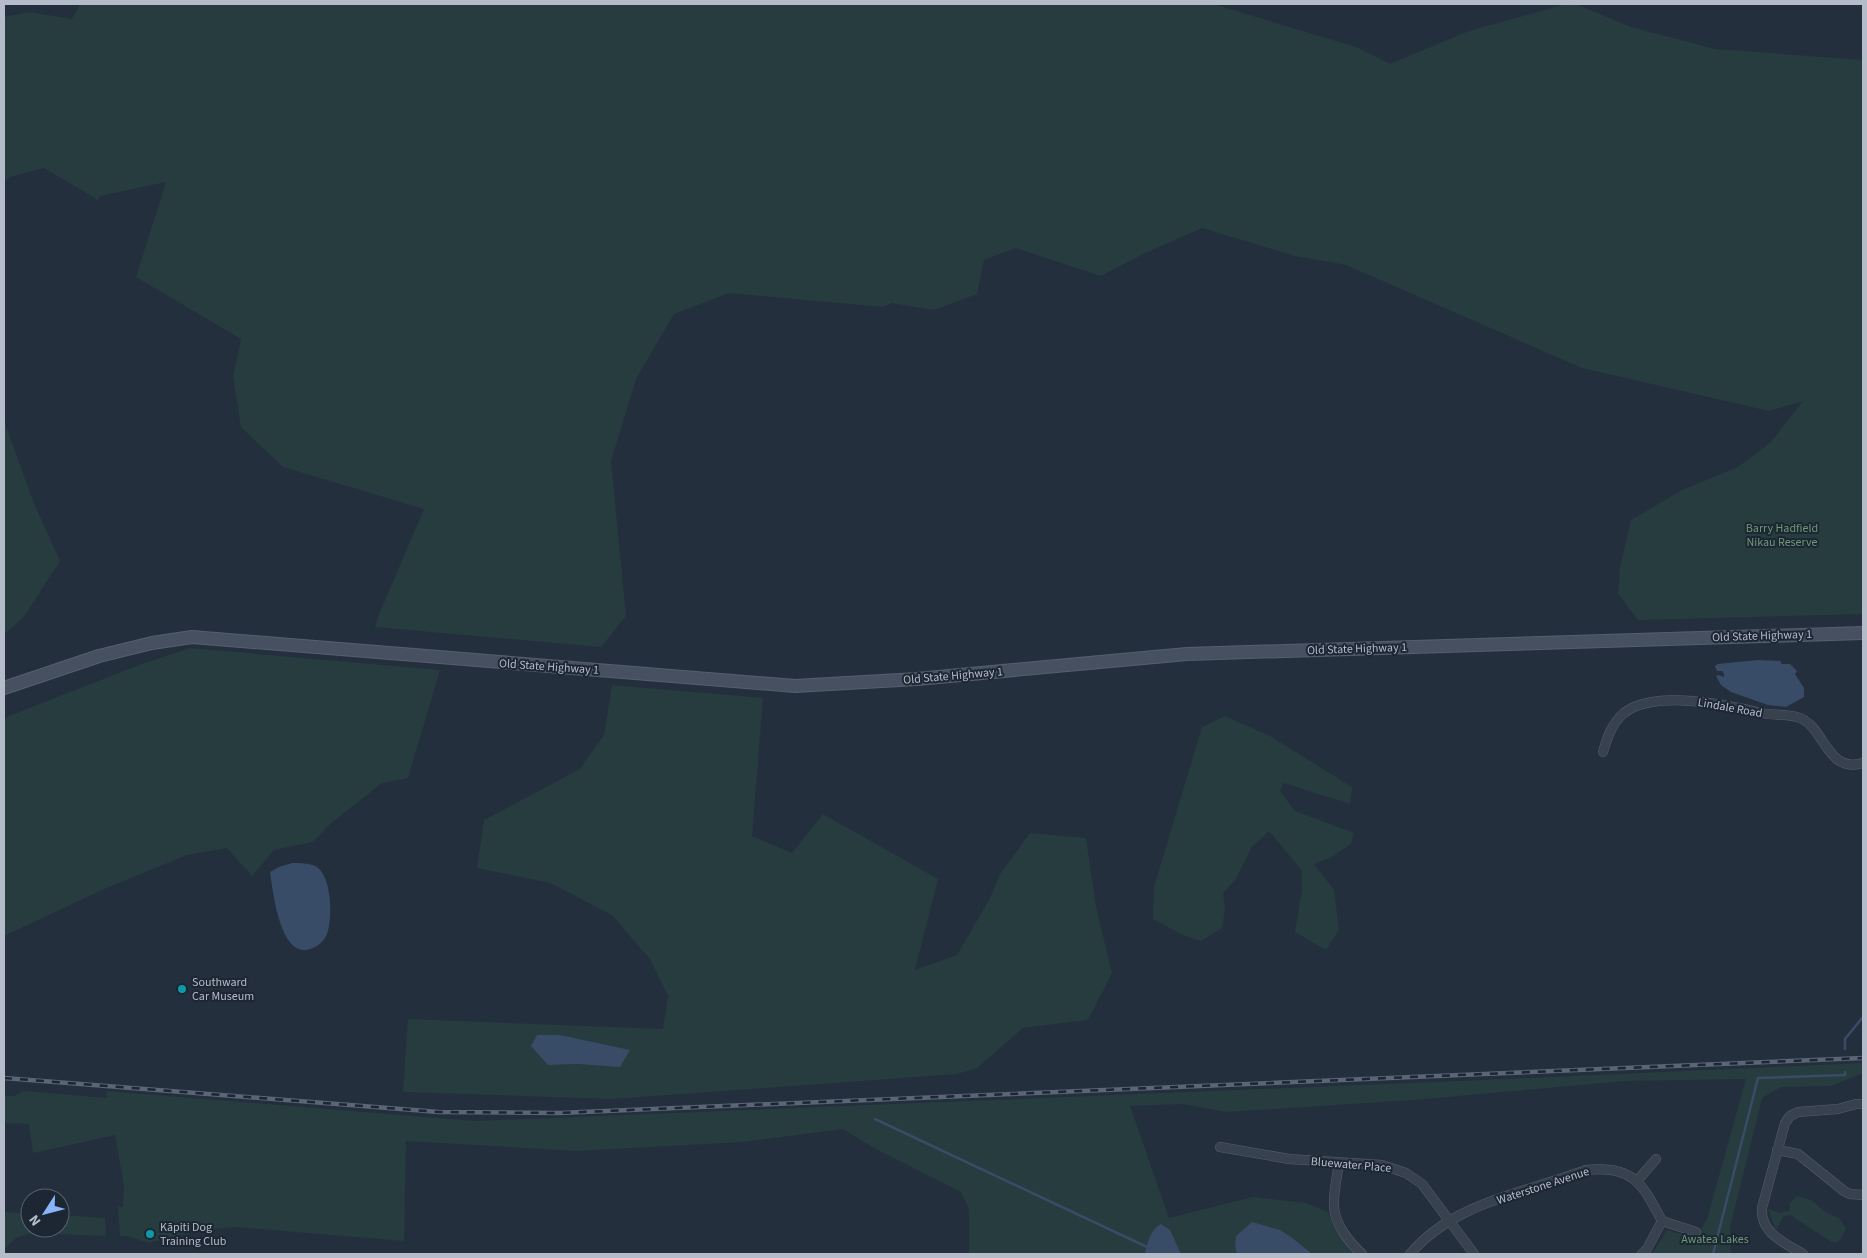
<svg xmlns="http://www.w3.org/2000/svg" width="1867" height="1258" font-family="'Source Sans 3',sans-serif">
	<style>
		.green { fill: #263c3f; fill-rule: evenodd }
		.water { fill: #394c67 }
		.lines { fill: none; stroke-linecap: round; stroke-linejoin: round }
		.stream { stroke: #394c67; stroke-width: 2.5 }
		.street-casing { stroke: #565f6c; stroke-width: 10 }
		.secondary-casing { stroke: #565f6c; stroke-width: 14 }
		.street { stroke: #38414e; stroke-width: 9 }
		.secondary { stroke: #465061; stroke-width: 12 }
		.rail-casing { stroke: #5a6575; stroke-width: 4.5 }
		.rail { stroke: #1d2633; stroke-width: 2.5; stroke-dasharray: 8; stroke-linecap: butt }
		.culture-dot { fill: #0f9aa8; stroke: #1d2633; stroke-width: 2 }
		.labels { text-anchor: middle; dominant-baseline: central; stroke-width: 4; stroke-linejoin: round; paint-order: stroke }
		.park-label { font-size: 12px; fill: #6b9a76; stroke: #1d2633 }
		.street-label { font-size: 12px; fill: #b4bcc9; stroke: #1d2633 }
		.poi-label { font-size: 12px; fill: #b4bcc9; stroke: #1d2633; text-anchor: start }
	</style>
	<rect width="100%" height="100%" fill="#242f3e"/>
	<g class="green">
		<polygon points="80,4 1213,4 1356,47 1390,64 1469,31 1566,4 1576,4 1631,27 1715,49 1863,60 1863,614 1638,620 1618,594 1620,567 1631,520 1682,490 1738,467 1771,442 1803,401 1769,411 1582,368 1346,265 1295,256 1202,228 1145,253 1101,276 1016,248 984,260 977,294 934,310 892,303 883,307 729,293 674,314 636,379 611,461 626,616 601,647 375,627 380,612 424,509 283,467 241,427 233,377 241,339 136,277 166,182 100,196 98,200 44,168 10,177 4,182 4,17 29,12 72,19"/>
		<polygon points="4,421 33,501 60,561 23,618 4,634"/>
		<polygon points="190,648 440,670 408,778 382,783 330,824 313,842 274,850 252,876 227,848 187,855 102,890 4,936 4,718 139,665"/>
		<path d="M612,685L763,698L752,836L792,853L823,814L938,879L915,970L957,955L990,898L1000,874L1030,833L1086,838L1096,907L1112,973L1088,1020L1023,1028L977,1068L957,1074L613,1099L403,1092L408,1019L663,1029L668,996L650,959L612,915L550,883L477,868L484,820L580,769L604,735ZM560,1035L630,1051L579,1064L549,1065Z"/>
		<polygon points="1225,716 1270,736 1352,787 1350,804 1284,783 1280,791 1295,811 1354,833 1351,844 1330,858 1314,864 1334,890 1339,930 1326,950 1295,932 1302,890 1302,871 1269,831 1252,847 1235,880 1223,893 1225,909 1222,928 1201,941 1183,935 1153,919 1154,887 1202,727"/>
		<polygon points="1863,1063 1863,1073 1831,1086 1781,1087 1762,1098 1730,1227 1731,1254 1652,1254 1667,1230 1696,1238 1707,1219 1746,1079 1626,1081 1413,1100 1226,1112 1182,1104 1130,1106 1169,1218 1253,1197 1306,1203 1328,1212 1338,1234 1356,1254 969,1254 969,1209 961,1192 874,1148 843,1129 742,1142 577,1151 406,1141 404,1241 235,1227 193,1231 149,1243 128,1236 120,1236 118,1206 123,1207 124,1186 115,1135 33,1153 29,1124 4,1123 4,1096 14,1096 24,1091 107,1098 106,1091 475,1121 1484,1080"/>
		<polygon points="1797,1196 1811,1200 1827,1213 1839,1218 1846,1229 1840,1240 1836,1243 1830,1241 1790,1215 1784,1216 1776,1230 1768,1209 1780,1213 1789,1211 1790,1203"/>
		<polygon points="4,1212 30,1214 30,1228 60,1228 60,1215 105,1218 106,1236 31,1233 16,1238 4,1249"/>
	</g>
	<g class="water">
		<polygon points="1758,660 1780,661 1782,664 1790,664 1797,671 1795,674 1804,688 1804,697 1786,707 1768,705 1731,692 1721,685 1716,676 1718,675 1724,677 1724,674 1722,671 1717,671 1715,666 1718,664"/>
		<path d="M292,863C299,863 308,863 315,866C332,874 333,919 327,934C324,941 318,947 310,949C280,959 273,891 270,872L279,867Z"/>
		<polygon points="537,1035 560,1035 630,1050 620,1067 579,1064 548,1065 531,1046"/>
		<polygon points="1252,1222 1280,1230 1291,1237 1312,1254 1237,1254 1235,1246 1236,1236"/>
		<path d="M1161,1224L1170,1230L1181,1254H1145C1147,1243 1151,1229 1161,1224Z"/>
	</g>
	<g class="lines">
		<g class="stream">
			<polyline points="1845,1049 1845,1039 1863,1017"/>
			<polyline points="875,1119 1147,1247"/>
			<polyline points="1713,1254 1758,1078 1845,1075 1845,1072"/>
		</g>
		<defs>
			<g id="street">
				<path d="M1603,752C1607,738 1612,723 1624,713C1655,689 1727,705 1762,713C1774,716 1788,713 1800,718C1825,728 1827,774 1863,763"/>
				<polyline points="1220,1147 1289,1159 1382,1165 1406,1173 1422,1184 1474,1254"/>
				<polyline points="1777,1150 1798,1154 1844,1191 1850,1194 1863,1195"/>
				<path d="M1339,1163C1337,1177 1333,1193 1334,1207C1335,1225 1350,1243 1362,1254"/>
				<polyline points="1637,1181 1656,1159"/>
				<path d="M1410,1254C1454,1202 1525,1193 1586,1170C1633,1165 1642,1183 1662,1221L1696,1232"/>
				<polyline points="1642,1254 1647,1249 1662,1221"/>
				<path d="M1803,1254C1785,1243 1760,1233 1762,1208L1785,1123L1790,1116L1798,1112L1838,1109L1856,1104H1863"/>
			</g>
			<polyline id="secondary" points="4,688 99,656 152,643 192,637 795,686 917,679 1187,654 1863,633"/>
		</defs>
		<use href="#street" class="street-casing"/>
		<use href="#secondary" class="secondary-casing"/>
		<use href="#street" class="street"/>
		<use href="#secondary" class="secondary"/>
		<defs>
			<polyline id="rail" points="4,1078 439,1112 559,1113 1863,1058"/>
		</defs>
		<use href="#rail" class="rail-casing"/>
		<use href="#rail" class="rail"/>
	</g>
	<g class="culture-dot">
		<circle cx="182" cy="989" r="5"/>
		<circle cx="150" cy="1234" r="5"/>
	</g>
	<g class="labels">
		<g class="park-label">
			<text x="1782" y="528">Barry Hadfield<tspan x="1782" dy="14">Nikau Reserve</tspan></text>
			<text x="1715" y="1239">Awatea Lakes</text>
		</g>
		<g class="street-label">
			<text transform="translate(1762 636) rotate(-2)">Old State Highway 1</text>
			<text transform="translate(1357 649) rotate(-2)">Old State Highway 1</text>
			<text transform="translate(549 667) rotate(4)">Old State Highway 1</text>
			<text transform="translate(953 676) rotate(-5)">Old State Highway 1</text>
			<text transform="translate(1730 708) rotate(10)">Lindale Road</text>
			<text transform="translate(1351 1165) rotate(5)">Bluewater Place</text>
			<text transform="translate(1543 1186) rotate(-18)">Waterstone Avenue</text>
		</g>
		<g class="poi-label">
			<text x="192" y="982">Southward<tspan x="192" dy="14">Car Museum</tspan></text>
			<text x="160" y="1227">Kāpiti Dog<tspan x="160" dy="14">Training Club</tspan></text>
		</g>
	</g>
	<rect width="1867" height="1258" fill="none" stroke="#b4bcc9" stroke-width="10"/>
	<g transform="translate(45 1213) rotate(234)"><circle r="24" fill="#1d2633" stroke="#59626f"/>
	<path d="M0-4L9 19L0 12L-9 19Z" fill="#8ab4f8"/>
	<text y="-8" font-size="14" font-weight="bold" text-anchor="middle" fill="#b4bcc9">N</text>
	</g>
</svg>
